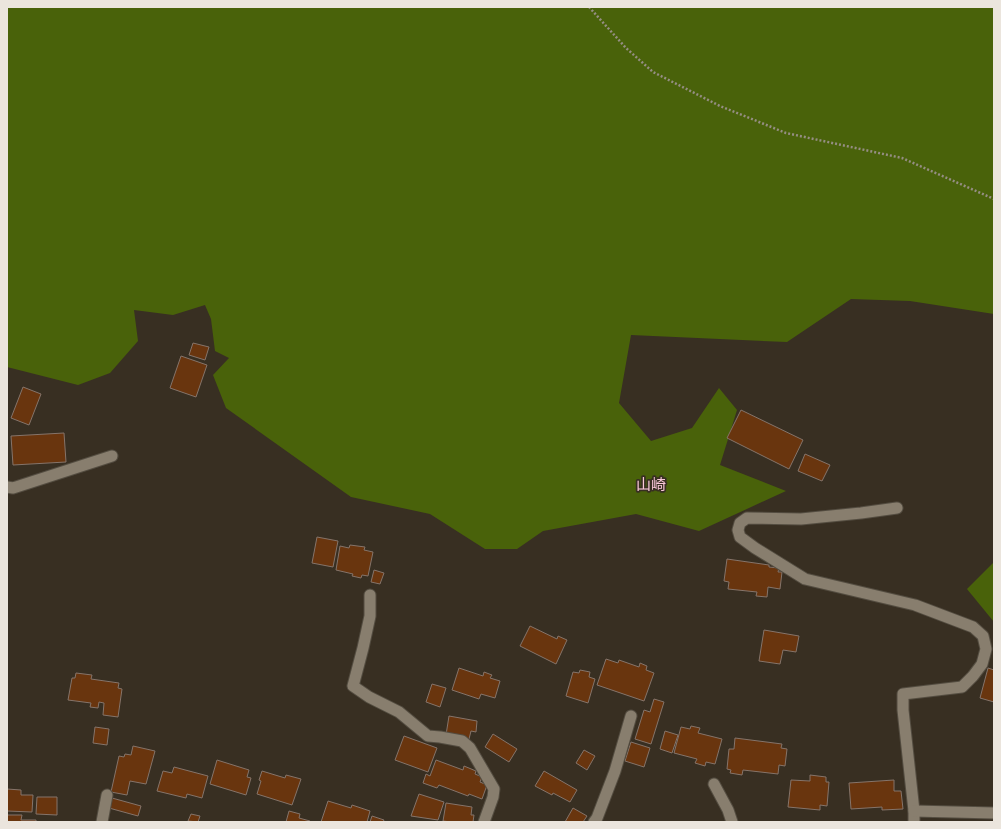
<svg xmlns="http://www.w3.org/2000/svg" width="1001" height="829" font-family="Arial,'Noto Sans JP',sans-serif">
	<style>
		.forest { fill: #49620a }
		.building { fill: #69350e; stroke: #85746a }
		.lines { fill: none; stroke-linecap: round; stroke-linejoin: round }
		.service-casing { stroke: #544d41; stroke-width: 13 }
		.path { stroke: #958e83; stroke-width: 2.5; stroke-dasharray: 2 2; stroke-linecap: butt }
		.service { stroke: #887e6e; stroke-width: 11 }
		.labels { text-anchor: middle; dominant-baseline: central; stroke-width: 3.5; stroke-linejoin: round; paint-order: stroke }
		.neighbourhood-label { font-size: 15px; fill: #fac8d9; stroke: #382f22 }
	</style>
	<rect width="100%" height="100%" fill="#382f22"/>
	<g class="forest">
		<polygon points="7,7 994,7 994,314 910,301 851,299 787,342 631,335 619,403 651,441 692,428 719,388 737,410 720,465 786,491 699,531 636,514 543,531 517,549 485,549 430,514 351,497 226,408 213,375 229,358 215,351 211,319 205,305 173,315 134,310 138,341 110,373 78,385 7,367"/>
		<polygon points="994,562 994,622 967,589"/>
	</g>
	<g class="building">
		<polygon points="193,343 209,347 205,360 189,355"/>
		<polygon points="181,356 207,365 196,397 170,388"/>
		<polygon points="23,387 41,394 29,425 11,418"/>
		<polygon points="741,410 803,440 789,469 727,438"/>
		<polygon points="64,433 66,462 13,465 11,436"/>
		<polygon points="805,454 830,465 822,481 798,471"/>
		<polygon points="317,537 338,541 333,567 312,563"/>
		<polygon points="350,545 365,547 364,550 373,552 368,576 362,575 361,578 352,576 353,574 336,570 340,546 349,548"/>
		<polygon points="727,559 769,565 769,567 779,568 778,572 782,572 780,589 768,587 767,597 756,596 757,592 728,589 729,582 724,581"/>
		<polygon points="374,570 384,573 380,584 371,582"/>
		<polygon points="530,626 557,639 558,636 567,640 556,664 520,646"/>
		<polygon points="764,630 799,636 796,652 783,650 780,664 759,661"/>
		<polygon points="606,659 618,663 619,660 639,667 640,663 647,666 646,670 654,673 644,701 597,685"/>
		<polygon points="459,668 483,676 484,672 492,675 490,678 500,681 495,698 481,694 479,699 452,690"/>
		<polygon points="988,668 994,670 994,702 980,698"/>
		<polygon points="580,670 590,672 589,677 595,679 588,703 566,696 573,672 579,673"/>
		<polygon points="76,673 92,675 91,679 119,683 118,688 122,689 118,717 103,715 104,703 99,702 98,708 90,707 91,703 68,700 72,678 75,678"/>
		<polygon points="432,684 446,688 440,707 426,702"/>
		<polygon points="654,699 664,702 651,744 635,739 644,710 650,712"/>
		<polygon points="449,716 477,721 476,732 471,731 469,739 446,735"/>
		<polygon points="691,726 700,728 698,733 722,739 715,764 706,762 705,766 695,763 697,759 674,753 681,727 690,729"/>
		<polygon points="95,727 109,729 107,745 93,743"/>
		<polygon points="665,731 678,735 672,753 660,749"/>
		<polygon points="493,734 517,749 509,762 485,747"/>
		<polygon points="404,736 437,748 428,772 395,760"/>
		<polygon points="735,738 782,744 781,748 787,749 785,766 779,765 778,774 743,770 742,775 730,773 731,770 727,769 729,749 734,749"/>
		<polygon points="631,742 650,748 644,767 625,761"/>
		<polygon points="133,746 155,751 146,784 130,781 127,795 111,792 119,756 124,757 125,754 131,755"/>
		<polygon points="584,750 595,756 587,770 576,763"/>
		<polygon points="217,760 249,770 247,777 251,778 246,795 210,784"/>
		<polygon points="436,760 463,770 464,766 476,771 475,774 482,777 480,782 487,785 482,799 469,794 468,796 439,785 437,788 423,783 426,774 430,776"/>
		<polygon points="174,767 208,776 202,798 187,794 186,798 157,791 163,771 172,773"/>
		<polygon points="262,771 285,778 286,775 301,779 292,805 257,794 261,781 259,780"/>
		<polygon points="544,771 577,790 570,802 553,793 552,795 535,786"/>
		<polygon points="810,775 826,777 826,782 829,782 827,806 820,805 820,810 788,807 791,780 810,781"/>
		<polygon points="894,780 894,791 901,791 903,809 882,810 882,807 851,809 849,783"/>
		<polygon points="7,789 21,790 21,795 33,795 32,812 7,811"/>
		<polygon points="419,794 444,802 438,820 411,816"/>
		<polygon points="37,797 57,797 57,815 36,814"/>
		<polygon points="112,798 141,806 138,816 109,808"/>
		<polygon points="328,801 351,808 352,805 370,811 367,822 321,822"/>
		<polygon points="446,803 472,807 471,815 474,815 473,822 451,822 443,821"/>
		<polygon points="573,808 587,816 583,822 565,822"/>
		<polygon points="289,811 300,814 299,818 310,821 310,822 286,822"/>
		<polygon points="191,814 200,816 198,822 188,821"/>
		<polygon points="7,815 22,815 21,820 36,820 36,822 7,822"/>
		<polygon points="372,816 384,820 383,822 370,822"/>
	</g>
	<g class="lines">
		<defs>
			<g id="service">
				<polyline points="7,487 13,488 112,456"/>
				<polyline points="897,508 861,513 801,519 747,518 740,523 738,530 740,537 755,548 805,579 915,605 973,627 983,636 986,649 982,664 973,676 962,687 903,694 903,710 914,811 914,822"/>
				<polyline points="370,595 370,616 363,648 353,686 369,697 399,712 428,736 440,737 462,741 470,748 494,789 493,797 484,822"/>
				<polyline points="714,784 728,810 732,822"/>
				<polyline points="914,811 994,813"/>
				<polyline points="102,822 107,795"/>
				<polyline points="594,822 597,818 615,771 631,716"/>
			</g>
		</defs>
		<use href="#service" class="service-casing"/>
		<polyline class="path" points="589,7 626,48 653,72 720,106 786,133 902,158 994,199"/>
		<use href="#service" class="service"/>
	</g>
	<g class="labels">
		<g class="neighbourhood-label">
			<text x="651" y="484">山崎</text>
		</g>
	</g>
	<rect width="1001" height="829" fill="none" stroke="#ebe5dd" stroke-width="16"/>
</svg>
